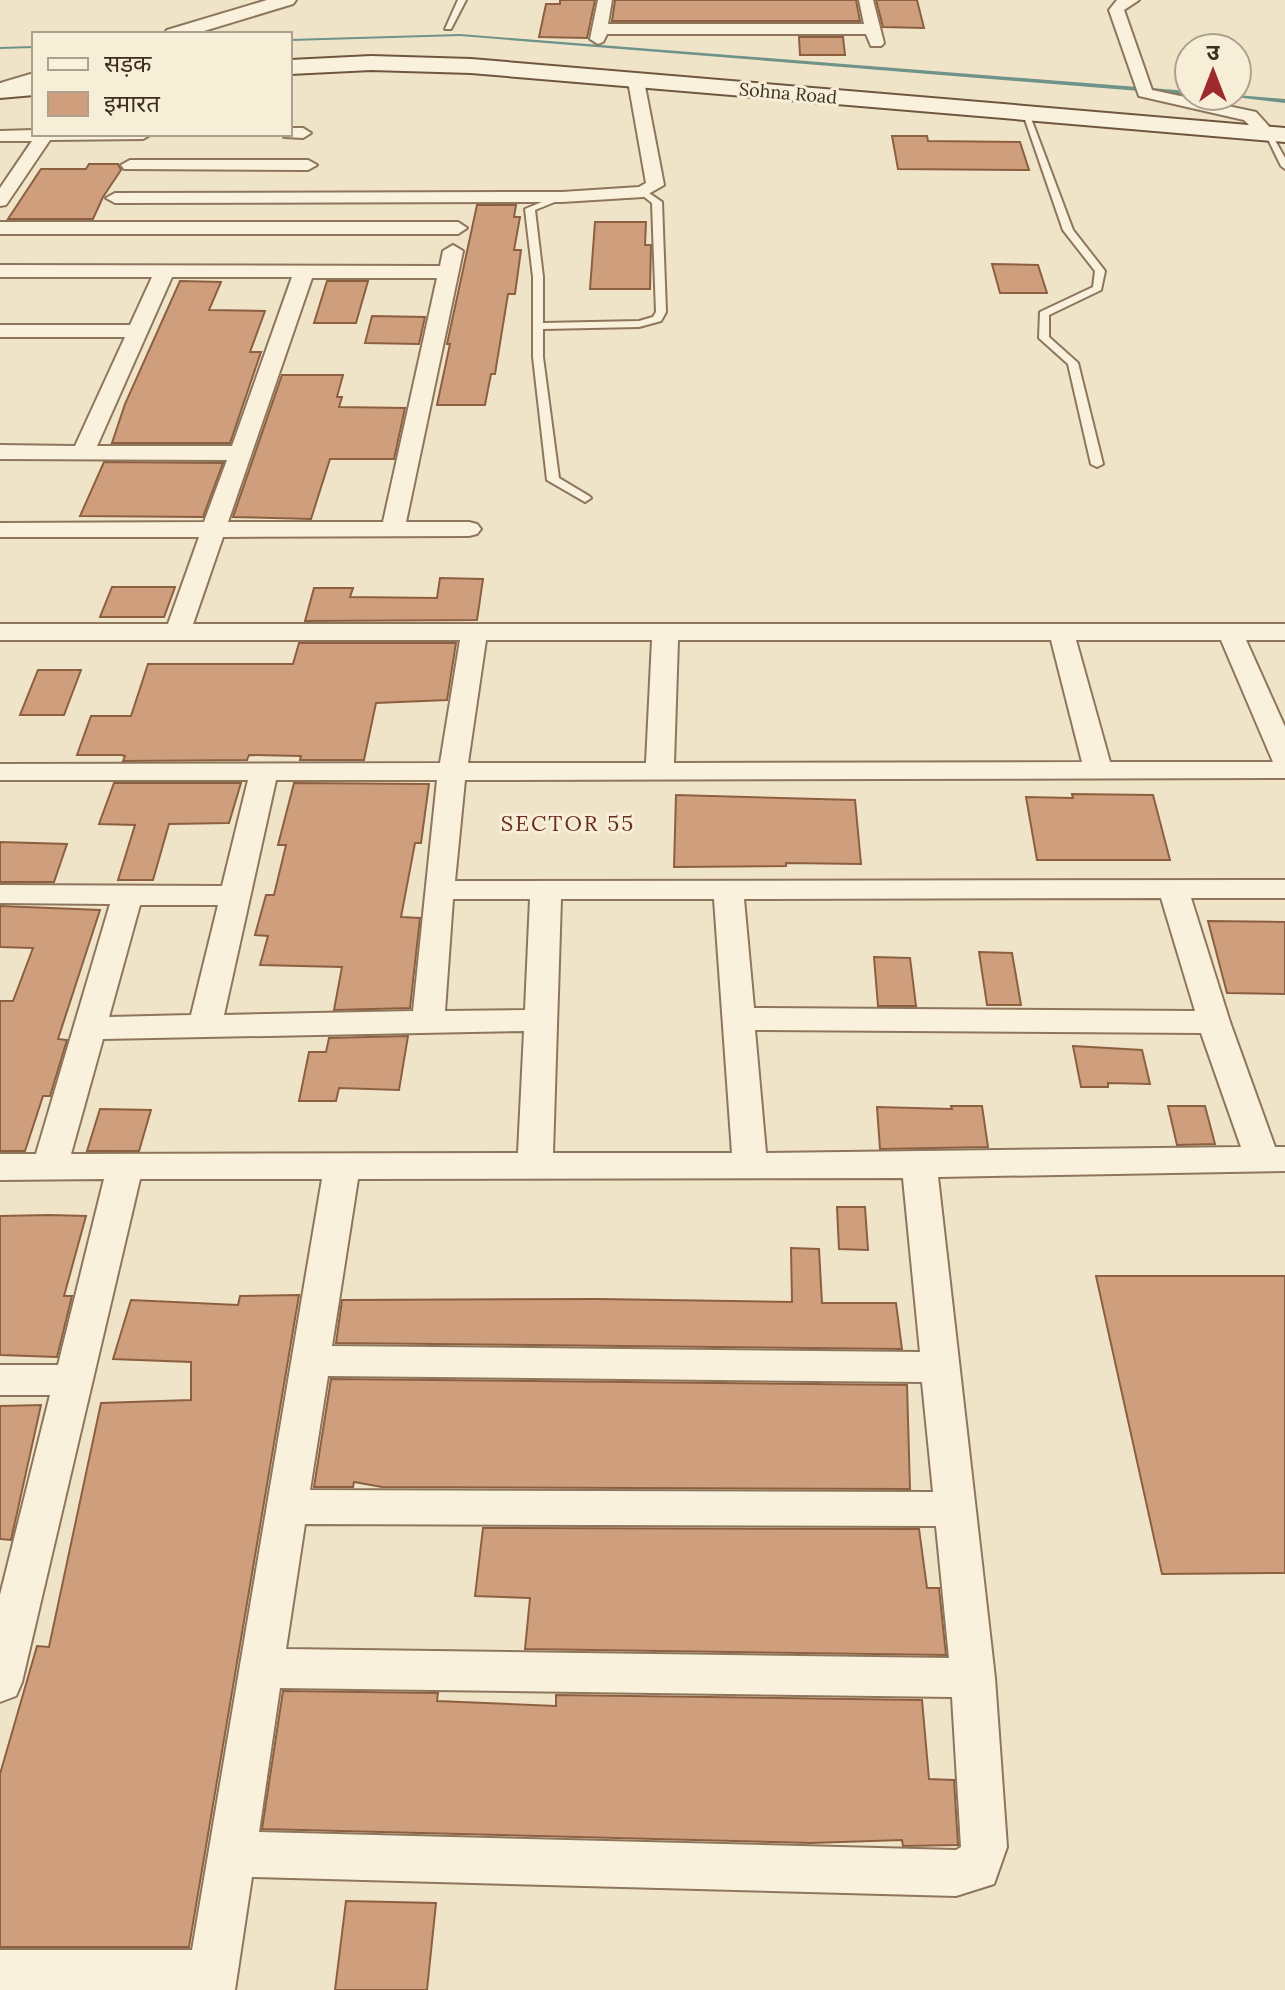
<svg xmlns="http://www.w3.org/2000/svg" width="1285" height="1990" font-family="Lora,'Noto Sans Devanagari',serif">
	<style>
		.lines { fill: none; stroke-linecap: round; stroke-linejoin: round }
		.stream { fill: #6f938a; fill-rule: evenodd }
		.building { fill: #cf9f7d; stroke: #8d5f41; stroke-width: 2 }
		.service-casing { stroke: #8d765c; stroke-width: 4 }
		.minor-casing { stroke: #8d765c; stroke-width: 4 }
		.tertiary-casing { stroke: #8d765c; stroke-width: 4 }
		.secondary-casing { stroke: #6f573f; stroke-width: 4 }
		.service { fill: #faf1dc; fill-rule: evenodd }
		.minor { fill: #faf1dc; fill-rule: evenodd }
		.tertiary { fill: #faf1dc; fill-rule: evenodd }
		.secondary { fill: #faf1dc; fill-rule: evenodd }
		.labels { text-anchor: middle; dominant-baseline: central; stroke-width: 6; stroke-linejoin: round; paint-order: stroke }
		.far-street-label { font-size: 18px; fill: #3d2e20; stroke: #f7eed8 }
		.neighbourhood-label { font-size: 22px; letter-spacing: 2px; fill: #6b2e1e; stroke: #f7eed8 }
	</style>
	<rect width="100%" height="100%" fill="#f0e4c8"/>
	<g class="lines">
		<g class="stream">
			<polygon points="460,34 1189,91 1189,95 460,36 290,41 290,39"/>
			<polygon points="34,46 34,48 0,49 0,47"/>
			<polygon points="1237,95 1285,99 1285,103 1226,96"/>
		</g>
	</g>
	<g class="building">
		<polygon points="560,0 595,0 587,38 539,37 546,4 560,4"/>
		<polygon points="615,0 856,0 860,21 612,21"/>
		<polygon points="876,0 917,0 924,28 883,27"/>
		<polygon points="799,37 843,37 845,55 800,55"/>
		<polygon points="892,136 927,136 928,141 1020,142 1029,170 898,169"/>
		<polygon points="89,164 118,164 121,170 103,197 93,219 8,219 41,169 86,169"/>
		<polygon points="477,205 516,205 514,217 520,217 514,250 521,250 515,294 508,294 495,374 491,374 485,405 437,405 450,344 447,344"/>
		<polygon points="595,222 646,222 645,245 651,245 650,289 590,289"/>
		<polygon points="992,264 1038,265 1047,293 1000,293"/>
		<polygon points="180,281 221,282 209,310 265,311 250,352 261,352 230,443 112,443 125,404"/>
		<polygon points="327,281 368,281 356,323 314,323"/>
		<polygon points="372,316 425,317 419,344 365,343"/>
		<polygon points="282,375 343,375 337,397 342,397 339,407 405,408 394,459 330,459 311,519 233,517"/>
		<polygon points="104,462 223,463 203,517 80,516"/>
		<polygon points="440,578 483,579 477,620 305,621 314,588 353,588 350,597 437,598"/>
		<polygon points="112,587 175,587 164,617 100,617"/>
		<polygon points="299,643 456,643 447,700 376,703 364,760 300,760 301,756 249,755 247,760 123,761 125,756 121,755 77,755 91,716 131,716 148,664 293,664"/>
		<polygon points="38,670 81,670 64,715 20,715"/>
		<polygon points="114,783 241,783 229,823 169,824 153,880 118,880 135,825 99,824"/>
		<polygon points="294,783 429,784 421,843 415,843 401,917 420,918 410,1008 334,1010 342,967 260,965 268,936 255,935 266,895 274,895 286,845 278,845"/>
		<polygon points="1072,794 1153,795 1170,860 1037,860 1026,797 1073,798"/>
		<polygon points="676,795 855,800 861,864 786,863 786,866 674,867"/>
		<polygon points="0,842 67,844 54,882 0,882"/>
		<polygon points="0,906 100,910 58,1039 67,1040 50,1096 43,1096 25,1151 0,1151 0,1001 13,1001 33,948 0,947"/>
		<polygon points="1208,921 1285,922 1285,994 1227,993"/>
		<polygon points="979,952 1012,953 1021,1005 987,1005"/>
		<polygon points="874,957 910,958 916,1006 878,1006"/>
		<polygon points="408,1036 399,1090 339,1088 336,1101 299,1101 309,1052 326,1052 329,1038"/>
		<polygon points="1073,1046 1142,1050 1150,1084 1108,1083 1108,1087 1081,1087"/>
		<polygon points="951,1106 982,1106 988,1147 880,1149 877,1107 952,1109"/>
		<polygon points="1168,1106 1205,1106 1215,1144 1177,1145"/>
		<polygon points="100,1109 151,1110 139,1151 87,1151"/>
		<polygon points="837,1207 865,1207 868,1250 839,1249"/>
		<polygon points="49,1215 86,1216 64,1296 72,1296 57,1357 0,1355 0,1216"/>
		<polygon points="791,1248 819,1249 822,1303 896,1303 902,1349 336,1343 342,1300 598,1299 792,1302"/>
		<polygon points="1096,1276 1285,1276 1285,1573 1162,1574"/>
		<polygon points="299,1295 189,1947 0,1947 0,1774 37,1646 49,1647 101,1403 191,1400 191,1362 113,1359 131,1300 238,1305 240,1296"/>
		<polygon points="331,1379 907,1385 910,1489 382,1487 354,1482 353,1487 314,1487"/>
		<polygon points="41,1405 11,1540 0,1539 0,1406"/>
		<polygon points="483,1528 919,1529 927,1588 939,1588 946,1655 525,1649 530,1598 475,1596"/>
		<polygon points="283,1691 438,1693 437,1701 556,1706 556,1695 922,1700 929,1779 954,1780 958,1845 903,1846 902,1840 811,1843 262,1829"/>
		<polygon points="346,1901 436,1903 427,1990 335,1990"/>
	</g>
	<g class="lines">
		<defs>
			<g id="service">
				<polygon points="458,0 466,0 451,29 445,29"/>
				<polygon points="1022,111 1029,113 1073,230 1105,271 1101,290 1049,315 1049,337 1078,363 1103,464 1097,467 1091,464 1068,364 1039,338 1040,312 1093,287 1095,271 1063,230"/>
				<polygon points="1264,131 1271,133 1285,158 1285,169 1281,166"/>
				<polygon points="643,189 662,202 666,312 661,321 639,327 543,329 543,357 559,478 589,496 591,498 585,502 547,480 533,357 533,277 525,209 559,195 567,197 535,210 543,277 543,323 639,321 653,317 656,312 652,203 638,192"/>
			</g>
			<g id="minor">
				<polygon points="598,0 612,0 608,24 864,24 859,0 873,0 884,43 881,46 871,46 866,34 607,34 603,42 598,44 590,39"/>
				<polygon points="1117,0 1139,0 1124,10 1152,90 1256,112 1275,133 1273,137 1261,137 1244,120 1139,96 1109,10"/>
				<polygon points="636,76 644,81 664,185 643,197 562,202 115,203 106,198 115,193 562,192 639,187 646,183 628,81"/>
				<polygon points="290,128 303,128 311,133 303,138 284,137 282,134 290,134"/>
				<polygon points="34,130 34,134 152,134 143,139 50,140 6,205 0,206 0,188 32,141 0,141 0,131"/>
				<polygon points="130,160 308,160 317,165 308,170 124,169 121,165"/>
				<polygon points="0,222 458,222 467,228 458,234 0,234"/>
				<path d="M453,245L463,251L406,522H469L477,524L481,529L477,534L469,536L223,537L193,624H1285V640H1246L1285,727V778L465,780L455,881L1285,880V898H1191L1230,1022L1275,1147H1285V1171L938,1177L995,1678L1007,1847L994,1884L956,1896L252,1877L235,1990H0V1950H192L322,1179H140L22,1682L16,1696L0,1702V1595L50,1395H0V1365H58L104,1179L0,1180V1154H36L110,904L0,903V885L222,886L248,780H0V764L440,763L460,640H0V624H168L199,537H0V523L204,522L227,460L0,459V445L75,446L125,337H0V325H130L152,277H0V265L440,266L443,251ZM172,277H292L232,446H97ZM312,278H437L383,522H228ZM486,640H652L646,763H468ZM678,640H1051L1082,762L674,763ZM1076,640H1221L1273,762H1110ZM276,780H437L413,1011L224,1015ZM1161,898L1195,1011L754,1008L744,899ZM453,899H530L525,1010L445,1011ZM561,899H714L732,1153H553ZM140,905H218L191,1015L109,1017ZM755,1030L1201,1033L1241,1147L766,1153ZM524,1031L518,1153L71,1154L103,1039ZM903,1178L920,1352L332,1346L358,1179ZM328,1376L922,1382L933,1492L310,1490ZM305,1524L936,1526L949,1658L286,1649ZM280,1688L952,1697L961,1847L956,1850L259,1832Z"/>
			</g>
			<g id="tertiary">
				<polygon points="267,0 296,0 293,4 194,34 164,34 167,30"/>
				<polygon points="34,73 34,86 0,96 0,83"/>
			</g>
			<g id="secondary">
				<polygon points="371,56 471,59 1285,128 1285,142 471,73 371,70 290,74 290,60"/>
				<polygon points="34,81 34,95 0,98 0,84"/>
			</g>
		</defs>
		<use href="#service" class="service-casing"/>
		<use href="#minor" class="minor-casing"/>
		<use href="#tertiary" class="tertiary-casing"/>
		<use href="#secondary" class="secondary-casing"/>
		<use href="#service" class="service"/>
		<use href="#minor" class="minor"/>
		<use href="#tertiary" class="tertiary"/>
		<use href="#secondary" class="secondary"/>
	</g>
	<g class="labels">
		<g class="far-street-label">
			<text transform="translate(788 93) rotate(5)">Sohna Road</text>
		</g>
		<g class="neighbourhood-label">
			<text x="568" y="823">SECTOR 55</text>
		</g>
	</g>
	<rect x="32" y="32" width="260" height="104" fill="#f7eed8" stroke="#ada18e" stroke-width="2"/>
	<rect x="48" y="58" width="40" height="12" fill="#faf1dc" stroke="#ada18e" stroke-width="2"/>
	<text x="104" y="72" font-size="24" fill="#3d2e20">सड़क</text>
	<rect x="48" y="92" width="40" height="24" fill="#cf9f7d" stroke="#ada18e" stroke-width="2"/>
	<text x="104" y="112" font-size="24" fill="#3d2e20">इमारत</text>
	<g transform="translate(1213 72)"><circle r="38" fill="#f7eed8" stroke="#ada18e" stroke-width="2"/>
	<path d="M0-6L14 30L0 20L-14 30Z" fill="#9e2a2b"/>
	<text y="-12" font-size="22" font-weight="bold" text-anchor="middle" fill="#3d2e20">उ</text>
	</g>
</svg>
